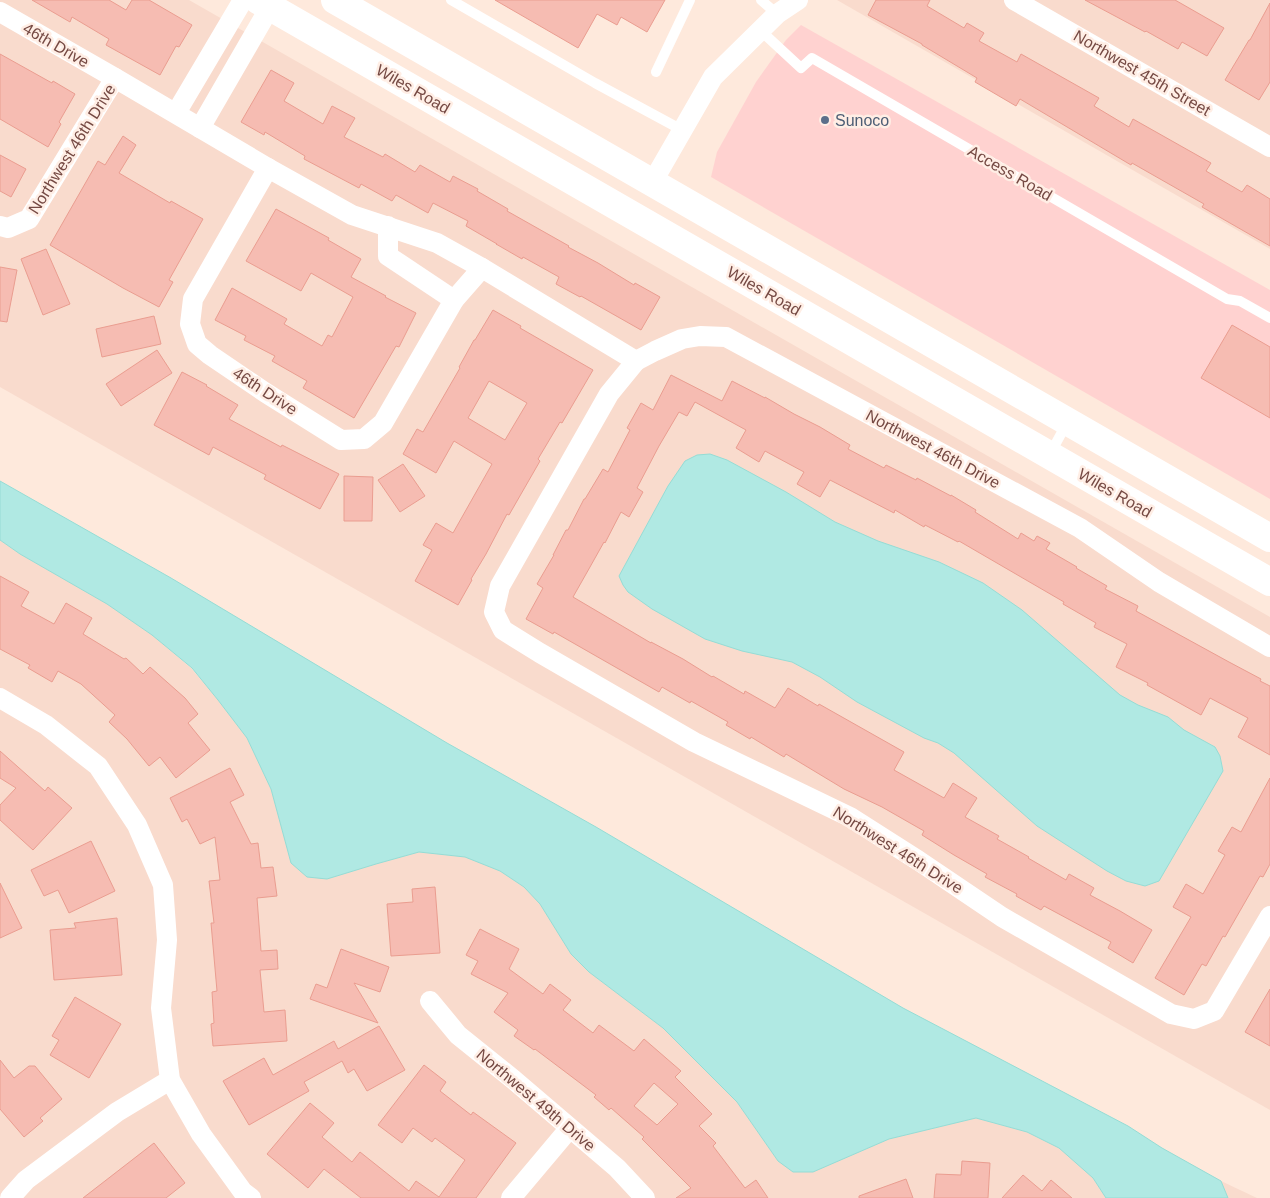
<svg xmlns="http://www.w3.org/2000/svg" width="1270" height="1198" font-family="Arial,sans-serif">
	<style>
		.residential { fill: #f9dbcd }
		.commercial { fill: #ffd2d0 }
		.water { fill: #b0e9e3; stroke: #95dcd5 }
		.building { fill: #f6bcb2; stroke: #ea9d90; fill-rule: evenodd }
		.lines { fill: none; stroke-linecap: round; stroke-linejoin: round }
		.lane { stroke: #fff; stroke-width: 10 }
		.street { stroke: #fff; stroke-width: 20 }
		.secondary { stroke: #fff; stroke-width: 28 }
		.service-dot { fill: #5c6f8a; stroke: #ffeee5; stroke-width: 2 }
		.labels { text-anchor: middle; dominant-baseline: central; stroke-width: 5; stroke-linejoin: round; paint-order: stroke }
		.street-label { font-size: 16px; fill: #754943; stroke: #ffeee5 }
		.service-label { font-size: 16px; fill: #4e5e75; stroke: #ffeee5; text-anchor: start }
	</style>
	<rect width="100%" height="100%" fill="#fee9dc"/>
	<g class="residential">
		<polygon points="0,0 189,0 1270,617 1270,1110 0,387"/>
		<polygon points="837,0 1270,0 1270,249"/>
		<polygon points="0,540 20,554 107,604 152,635 191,668 218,700 247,738 271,789 291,863 327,879 376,864 419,852 465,857 500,871 524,887 540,904 571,954 589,972 663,1028 737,1102 778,1161 832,1163 854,1154 889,1139 976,1118 1027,1132 1059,1148 1093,1178 1106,1198 0,1198"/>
		<polygon points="1221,1181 1257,1198 1228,1198"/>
	</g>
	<polygon class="commercial" points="801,25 1270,290 1270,499 711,177 717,152 756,82 786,40"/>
	<g class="water">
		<polygon points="710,454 727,460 786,492 835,522 878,541 939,562 983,583 1022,610 1120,695 1138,705 1168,717 1184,730 1215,747 1220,756 1223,771 1159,881 1145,886 1126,881 1107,871 1037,826 954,753 938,743 924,738 857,702 820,677 792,662 742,651 705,639 652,609 628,592 623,585 619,576 668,486 685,461 697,455"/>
		<polygon points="0,481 171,578 447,743 596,827 903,1008 1128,1126 1162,1148 1221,1181 1228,1198 1106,1198 1093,1178 1059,1148 1027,1132 976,1118 889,1139 813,1172 793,1172 778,1161 737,1102 663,1028 589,972 571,954 540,904 524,887 500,871 465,857 419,852 376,864 327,879 307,877 291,863 271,789 247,738 218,700 192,668 152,635 107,604 20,554 0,540"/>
	</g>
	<g class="building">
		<polygon points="32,0 109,0 126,10 132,0 149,0 192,25 179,47 176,46 160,75 106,45 109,39 72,17 70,22"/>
		<polygon points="495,0 665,0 647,32 621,17 617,25 597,14 578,48"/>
		<polygon points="876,0 930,0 927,6 964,28 967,23 984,33 979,41 1017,62 1021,54 1099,98 1094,106 1129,127 1133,119 1211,163 1206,171 1242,192 1247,185 1270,199 1270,246 1202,207 1204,204 1132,163 1131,165 1020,99 1016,106 975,82 977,78 922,45 922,44 868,15"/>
		<polygon points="1085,0 1175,0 1224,28 1207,56 1182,42 1178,49 1146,31 1145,32"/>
		<polygon points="1270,3 1270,82 1259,100 1225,80 1249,40 1250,40"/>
		<polygon points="0,54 52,83 53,81 75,94 59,122 61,124 48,147 0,119"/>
		<polygon points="271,70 294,83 284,101 323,124 332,106 355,118 344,137 383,157 385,154 415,172 420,165 450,182 453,176 478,189 477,191 508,209 507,211 569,246 568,247 598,263 634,285 635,283 660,297 641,330 581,296 580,297 556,284 559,277 523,257 522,259 496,244 497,244 466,226 468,221 433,203 428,213 396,195 392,201 361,184 359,188 304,159 305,156 265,132 264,135 241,122"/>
		<polygon points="123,136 136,145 119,173 170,203 171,201 203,219 169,280 173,282 159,307 123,288 50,245 98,161 105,165"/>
		<polygon points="0,155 26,169 11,197 0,191"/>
		<polygon points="276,209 329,238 328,240 361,259 351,277 386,296 385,297 416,313 399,347 396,346 354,418 303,388 307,381 272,361 275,356 244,340 246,336 215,320 232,288 287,319 284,324 322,346 328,335 332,337 353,297 311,273 301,291 246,261"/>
		<polygon points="46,249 70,304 43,315 21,259"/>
		<polygon points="0,267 17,270 7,322 0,321"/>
		<path d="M493,310L521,326L520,328L593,370L562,423L560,422L538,459L540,461L509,515L507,514L486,554L471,579L472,580L458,605L415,581L432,550L423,545L436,523L453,533L492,464L454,441L436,473L403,454L417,429L423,432L460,368L459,367L474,340H475ZM489,381L527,403L505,440L468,418Z"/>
		<polygon points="154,316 161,344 102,357 96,329"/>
		<polygon points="1232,325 1270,347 1270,418 1201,378"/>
		<polygon points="157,350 172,373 121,406 106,384"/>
		<polygon points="182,372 207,385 206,386 238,405 229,419 281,447 282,445 339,474 320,509 264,479 266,475 213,447 209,455 154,425"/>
		<polygon points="671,375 722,401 732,381 765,398 765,397 794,414 820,427 850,445 848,449 884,468 886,465 916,480 917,478 951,496 951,495 976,510 975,512 1018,539 1021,533 1034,541 1037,536 1050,543 1046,549 1077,567 1076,568 1107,586 1105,589 1138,606 1136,611 1229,662 1261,679 1260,681 1270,686 1270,755 1238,737 1248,718 1210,698 1201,715 1147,685 1148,683 1116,667 1127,644 1094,627 1096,623 1063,604 1064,602 959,541 958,542 925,525 924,527 895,510 894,513 830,480 820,497 797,484 804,472 765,451 759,462 736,448 746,430 695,402 687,416 679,412 659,446 637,488 643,492 629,517 621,512 605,543 604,542 590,567 573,597 651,643 651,642 683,659 712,677 713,676 744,694 745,691 775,708 788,688 818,706 819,704 904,752 894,770 944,798 953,783 977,798 965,817 999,836 997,839 1029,857 1028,858 1066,880 1069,874 1094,888 1090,895 1120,911 1152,930 1133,963 1108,948 1111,942 1044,906 1041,910 1016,896 1017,894 985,877 987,874 954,855 922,835 924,831 882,807 844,789 786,754 784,757 751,737 750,739 726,725 728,722 691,701 690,703 662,687 659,692 554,632 553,634 526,619 543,588 537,584 554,555 553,555 566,530 568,530 584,499 585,499 603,469 608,472 630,430 627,428 641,403 653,410"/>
		<polygon points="403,464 425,496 400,512 378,480"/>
		<polygon points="344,476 373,477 372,521 344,521"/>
		<polygon points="0,576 29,592 21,606 54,624 66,603 92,618 83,634 124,659 126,658 143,674 150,667 185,698 198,714 188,723 210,750 176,778 160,757 149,766 127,739 109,722 115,715 81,684 58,671 52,682 28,668 30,665 0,649"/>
		<polygon points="0,751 45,791 48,787 72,808 33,850 0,820 0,805 16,788 0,778"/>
		<polygon points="230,768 244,795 230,802 251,844 258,843 261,868 273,867 277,896 257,898 261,951 277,950 278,969 260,970 264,1012 285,1010 287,1041 213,1046 211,1024 214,1023 212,992 217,991 211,923 214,923 209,881 220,880 215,837 200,844 187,819 182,822 170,798"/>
		<polygon points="1270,778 1270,864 1263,877 1260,876 1225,937 1223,936 1206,966 1202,964 1184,995 1155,978 1191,917 1173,907 1186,884 1203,894 1225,855 1218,851 1232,827 1241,832"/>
		<polygon points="91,841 115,891 69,913 58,890 44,896 31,870"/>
		<polygon points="0,883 22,928 0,938"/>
		<polygon points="435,887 440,953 391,956 387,904 413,902 412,889"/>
		<polygon points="117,918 122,975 54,980 50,930 76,928 74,923"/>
		<path d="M480,929L519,949L509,969L543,994L550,984L571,1000L563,1010L593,1033L599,1025L634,1051L644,1039L681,1071L675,1077L712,1114L699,1126L716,1143L713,1146L745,1188L756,1180L768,1198H676L691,1188L642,1139L644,1137L611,1108L609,1110L594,1097L596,1095L535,1049L534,1050L514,1036L518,1030L494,1012L508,993L471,974L478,961L466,955ZM654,1083L678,1104L657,1125L634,1106Z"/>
		<polygon points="341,949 389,967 380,992 354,983 378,1023 310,999 316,984 327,988"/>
		<polygon points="1270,989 1270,1046 1245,1032"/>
		<polygon points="75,997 121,1024 89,1078 50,1055 59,1040 52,1036"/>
		<polygon points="379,1026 405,1070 367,1091 354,1069 348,1073 342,1061 304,1082 309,1091 249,1125 223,1081 264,1058 273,1075 334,1041 338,1049"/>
		<polygon points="0,1060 14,1078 29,1066 35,1066 62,1099 40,1118 43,1121 24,1137 0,1109"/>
		<polygon points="424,1065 446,1082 440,1091 471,1115 473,1112 516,1143 476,1198 361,1198 324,1169 308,1188 267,1154 310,1103 334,1123 322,1137 352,1162 360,1152 409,1191 416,1181 439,1197 465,1160 435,1138 432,1142 413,1128 402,1143 378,1125"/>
		<polygon points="154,1143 185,1183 166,1198 83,1198"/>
		<polygon points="962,1161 990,1163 988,1198 934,1198 936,1174 961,1175"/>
		<polygon points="1023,1175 1042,1191 1051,1180 1072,1198 1002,1198"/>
		<polygon points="906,1179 913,1198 859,1198 859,1196"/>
	</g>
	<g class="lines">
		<g class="lane">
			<polyline points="451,0 595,83 682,130"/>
			<polyline points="761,0 777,14"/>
			<polyline points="760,30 801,68 812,58 1227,299 1240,301 1270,318"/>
			<polyline points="656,72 690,0"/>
			<polyline points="1050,454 1067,423"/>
		</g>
		<g class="street">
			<polyline points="1014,0 1270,147"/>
			<polyline points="0,12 115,78 268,168 352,215 437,243 482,268 636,361"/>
			<polyline points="176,113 243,0"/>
			<polyline points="200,128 270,7"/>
			<polyline points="268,168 193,299 190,324 197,344 210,355 266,393 341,440 364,439 383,423 454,300 482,268"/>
			<polyline points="652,183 713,77 777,14 798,0"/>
			<polyline points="0,226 8,228 29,219 115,78"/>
			<polyline points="388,226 388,256 454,300"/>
			<polyline points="1270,647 1159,582 1080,528 726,337 700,336 682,339 655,351 636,361 609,394 500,586 494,612 503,630 540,653 694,742 850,817 919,861 1002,917 1171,1014 1194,1019 1214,1011 1270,916"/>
			<polyline points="0,698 46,725 98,766 137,825 163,885 167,940 161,1008 170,1080 201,1134 243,1192 251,1198"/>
			<polyline points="430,1001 458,1035 514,1080 617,1168 645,1198"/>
			<polyline points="10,1198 26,1180 117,1112 170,1080"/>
			<polyline points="511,1198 569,1129"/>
		</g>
		<g class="secondary">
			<polyline points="258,0 1270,582"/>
			<polyline points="335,0 1270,538"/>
		</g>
	</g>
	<circle class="service-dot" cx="825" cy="120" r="5"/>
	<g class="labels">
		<g class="street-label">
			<text transform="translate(56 45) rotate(30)">46th Drive</text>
			<text transform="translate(1142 73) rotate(30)">Northwest 45th Street</text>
			<text transform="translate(413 89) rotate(30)">Wiles Road</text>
			<text transform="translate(72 149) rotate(-58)">Northwest 46th Drive</text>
			<text transform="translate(1010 173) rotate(30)">Access Road</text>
			<text transform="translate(764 291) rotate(30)">Wiles Road</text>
			<text transform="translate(265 391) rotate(33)">46th Drive</text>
			<text transform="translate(933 449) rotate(28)">Northwest 46th Drive</text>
			<text transform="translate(1115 493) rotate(30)">Wiles Road</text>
			<text transform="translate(898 850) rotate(32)">Northwest 46th Drive</text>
			<text transform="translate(536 1100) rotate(40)">Northwest 49th Drive</text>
		</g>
		<g class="service-label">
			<text x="835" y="120">Sunoco</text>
		</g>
	</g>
</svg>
